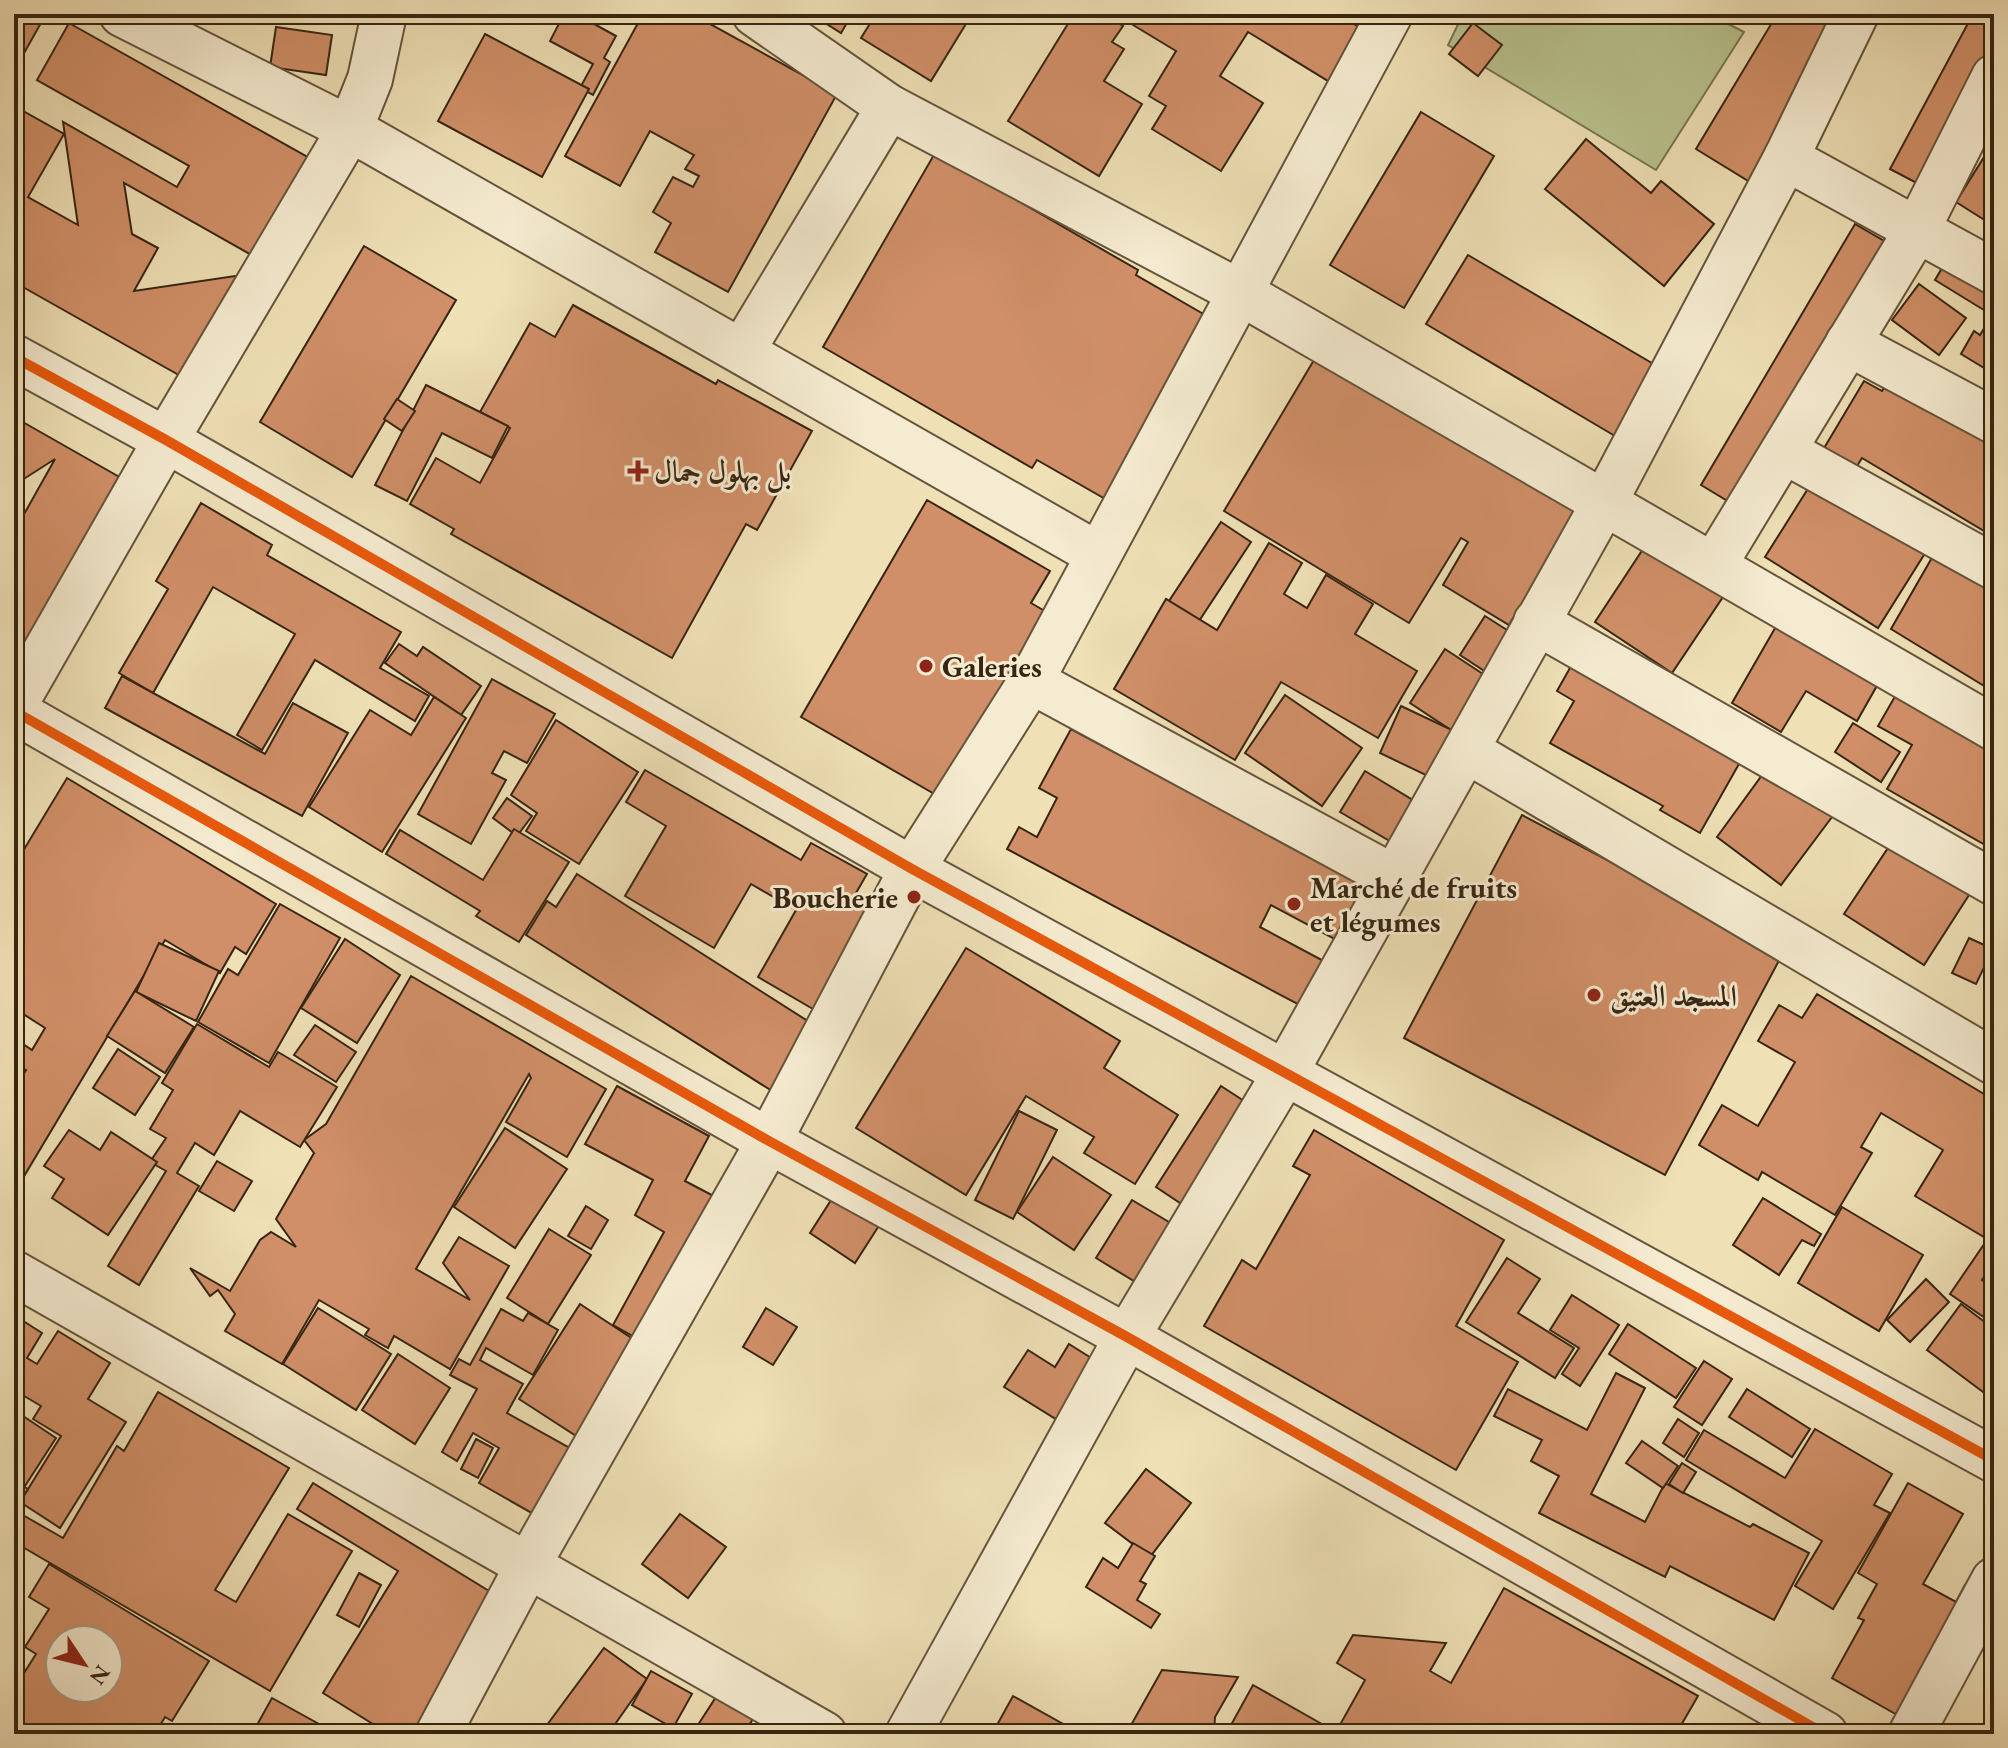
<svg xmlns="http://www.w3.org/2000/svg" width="2008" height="1748" font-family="'EB Garamond',Amiri,serif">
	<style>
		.green { fill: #b9c28e; stroke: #787450; stroke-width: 2 }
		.building { fill: #d08f68; stroke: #372512; stroke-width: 2; fill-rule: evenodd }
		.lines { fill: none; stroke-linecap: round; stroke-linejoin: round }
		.minor-casing { stroke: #65543b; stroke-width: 48 }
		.minor { stroke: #f5ebd0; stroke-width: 44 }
		.cycleway-casing { stroke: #f5ebd0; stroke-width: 15 }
		.cycleway { stroke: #e8590c; stroke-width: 10 }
		.poi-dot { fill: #8f2418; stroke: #f5ebd0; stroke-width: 3 }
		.labels { text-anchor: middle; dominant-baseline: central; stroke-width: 6; stroke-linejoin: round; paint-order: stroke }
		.poi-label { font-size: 30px; font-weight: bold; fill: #372512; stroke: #f5ebd0; text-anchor: start }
	</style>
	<rect width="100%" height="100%" fill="#efe0b6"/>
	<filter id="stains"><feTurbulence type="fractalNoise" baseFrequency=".0025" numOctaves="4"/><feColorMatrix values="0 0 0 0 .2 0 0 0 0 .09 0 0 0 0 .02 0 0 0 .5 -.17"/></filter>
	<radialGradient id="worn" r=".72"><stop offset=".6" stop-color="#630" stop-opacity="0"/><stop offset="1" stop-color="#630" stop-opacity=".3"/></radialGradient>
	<polygon class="green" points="1463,14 1709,14 1744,32 1656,170 1448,45"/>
	<g class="building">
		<polygon points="14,14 46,14 14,71"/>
		<polygon points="564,14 587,14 585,19 616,36 604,58 610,62 593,95 580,88 593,64 550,41"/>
		<polygon points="643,14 692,14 837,94 728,292 655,252 671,223 653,212 673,177 693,187 699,176 685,169 694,155 650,131 620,186 565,156"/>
		<polygon points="811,14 852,14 841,33"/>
		<polygon points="876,14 972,14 931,81 861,38"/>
		<polygon points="1074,14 1104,14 1123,26 1112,42 1124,49 1104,81 1142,104 1099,176 1008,121"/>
		<polygon points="1115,14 1338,14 1365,31 1333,84 1248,32 1220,76 1263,103 1221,171 1152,129 1166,106 1149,96 1176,51"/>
		<polygon points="1774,14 1868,14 1763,190 1696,149 1776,16"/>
		<polygon points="1973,14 1994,14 1994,117 1949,200 1890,169"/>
		<polygon points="69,23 311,159 255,257 124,183 132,234 158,248 134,291 242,275 184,378 14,282 14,106 64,134 28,197 78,225 63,122 177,187 189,166 37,80"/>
		<polygon points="1473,23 1502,45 1478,76 1449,54"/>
		<polygon points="276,27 332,35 326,75 270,67"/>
		<polygon points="485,34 589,89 542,177 438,121"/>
		<polygon points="1421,112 1494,156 1404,308 1330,265"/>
		<polygon points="1586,139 1651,193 1661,181 1714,224 1664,286 1545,189"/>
		<polygon points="1994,141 1994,226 1956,202"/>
		<polygon points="935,153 1138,270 1136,275 1219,323 1114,504 1037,460 1032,468 823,347"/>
		<polygon points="1855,224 1917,260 1759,520 1701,485"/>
		<polygon points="364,246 456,300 352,477 260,422"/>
		<polygon points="1954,248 1994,272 1994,374 1961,354 1974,331 1980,335 1992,315 1935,280"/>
		<polygon points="1468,255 1662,369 1620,439 1426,324"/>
		<polygon points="1919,284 1966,318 1939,355 1892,320"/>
		<polygon points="573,305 716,384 718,380 812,431 757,530 746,524 672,658 451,534 454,529 410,504 436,458 480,483 510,428 480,412 530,323 555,337"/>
		<polygon points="1320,350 1580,507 1509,625 1443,585 1468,542 1461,538 1409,623 1224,511"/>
		<polygon points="1897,368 1994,426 1994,537 1862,458 1846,484 1814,465 1864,381 1882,391"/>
		<polygon points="426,385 508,426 492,458 442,433 407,501 375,485"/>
		<polygon points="397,399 415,411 402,431 384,419"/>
		<polygon points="14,417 130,483 28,660 14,652 14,532 55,459 19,482 14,480"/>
		<polygon points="1821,468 1934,539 1878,628 1765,557"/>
		<polygon points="927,500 1050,571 1031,603 1050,614 943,799 801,717"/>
		<polygon points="201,503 272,545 267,555 401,632 380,668 429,696 415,721 315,660 262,750 237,735 295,634 213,587 153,693 119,673 168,589 156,581"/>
		<polygon points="1221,522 1251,542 1199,621 1169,601"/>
		<polygon points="1651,537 1729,588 1672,673 1595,622"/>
		<polygon points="1269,543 1302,563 1284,594 1307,608 1326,575 1373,604 1355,634 1417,671 1378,738 1281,682 1235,760 1114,689 1166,599 1217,630"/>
		<polygon points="1933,556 1973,581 1985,562 1994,567 1994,692 1891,629"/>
		<polygon points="1485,616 1518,637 1492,676 1460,655"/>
		<polygon points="1782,616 1883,675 1857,721 1806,691 1781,732 1732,703"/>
		<polygon points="399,644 417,656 423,647 481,686 461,715 385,663"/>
		<polygon points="1445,649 1489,678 1454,732 1410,703"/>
		<polygon points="1579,652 1748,748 1700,833 1660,810 1663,806 1550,743 1574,701 1557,691"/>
		<polygon points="122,676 265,754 293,703 348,733 302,816 105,708"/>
		<polygon points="492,679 555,714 527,763 504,751 492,773 506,780 471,844 418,814"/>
		<polygon points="1901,686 1994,739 1994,850 1887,789 1912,745 1878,726"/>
		<polygon points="1285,695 1362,748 1322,806 1245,753"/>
		<polygon points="434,697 466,718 382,852 309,807 370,710 411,735"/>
		<polygon points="1401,706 1454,731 1432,778 1380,753"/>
		<polygon points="556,720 638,772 579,864 526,831 537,813 511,795"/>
		<polygon points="1853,723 1900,752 1881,782 1835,752"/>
		<polygon points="1071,729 1385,897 1357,951 1271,905 1260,927 1331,965 1307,1009 1007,849 1019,827 1037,837 1057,798 1039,788"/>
		<polygon points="1773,760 1838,809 1781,885 1717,837"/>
		<polygon points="645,770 801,860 811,843 867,874 856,893 885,910 825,1016 758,977 796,910 751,884 714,948 625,896 666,826 626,802"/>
		<polygon points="1365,771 1413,800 1428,772 1400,847 1340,812"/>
		<polygon points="67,778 276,904 246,954 235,947 220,973 165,940 14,1193 14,1089 26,1070 14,1063 14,1046 17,1040 32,1050 45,1028 20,1012 14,1022 14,866"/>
		<polygon points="507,798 532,816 517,836 493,818"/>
		<polygon points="1522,815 1783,953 1665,1175 1404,1038"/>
		<polygon points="514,829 569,862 519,942 476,916 480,911 386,854 400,830 483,880"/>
		<polygon points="1900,830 1978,881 1924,965 1844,914"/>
		<polygon points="577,874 825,1032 783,1098 526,935 547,901 556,907"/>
		<polygon points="280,904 340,938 269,1063 198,1022 228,969 238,975"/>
		<polygon points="1969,938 1993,949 1976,984 1952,973"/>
		<polygon points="345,939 400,975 357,1043 301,1008"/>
		<polygon points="159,943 219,971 196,1021 136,992"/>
		<polygon points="966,948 1120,1041 1104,1068 1178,1115 1135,1184 1084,1153 1094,1137 1026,1096 966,1195 856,1128"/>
		<polygon points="411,976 606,1089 567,1157 506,1122 531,1078 529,1074 416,1269 470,1300 443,1263 459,1237 509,1266 450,1369 394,1336 388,1348 365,1335 369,1329 319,1300 282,1364 225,1331 235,1314 218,1290 210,1296 190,1268 230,1291 260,1240 271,1232 296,1247 276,1219 314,1153 304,1140 326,1124"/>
		<polygon points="1994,977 1994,993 1987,989"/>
		<polygon points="135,991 194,1027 165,1073 107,1036"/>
		<polygon points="1817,994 1994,1100 1994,1243 1915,1196 1943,1150 1881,1113 1861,1147 1872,1153 1835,1215 1762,1172 1758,1180 1699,1145 1722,1105 1758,1126 1795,1062 1758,1041 1779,1005 1802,1018"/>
		<polygon points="197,1024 269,1067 278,1052 337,1087 300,1147 240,1111 214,1155 195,1143 177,1173 199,1186 139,1285 108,1266 166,1171 150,1162 166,1138 150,1129 173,1090 162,1083"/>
		<polygon points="315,1025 356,1052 336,1082 294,1055"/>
		<polygon points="118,1049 160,1077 135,1115 93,1088"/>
		<polygon points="617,1086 709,1136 685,1181 725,1202 647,1344 613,1325 664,1232 635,1215 653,1180 585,1144"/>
		<polygon points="1221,1086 1258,1110 1192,1211 1156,1187"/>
		<polygon points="1019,1111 1057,1130 1013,1219 975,1200"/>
		<polygon points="505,1128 567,1169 515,1248 454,1207"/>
		<polygon points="69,1130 100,1150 111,1132 157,1162 108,1235 52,1198 64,1179 44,1166"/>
		<polygon points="1314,1130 1504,1240 1456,1326 1518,1362 1456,1470 1204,1326 1242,1260 1256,1269 1310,1175 1293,1166"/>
		<polygon points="1053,1157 1111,1195 1074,1250 1017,1212"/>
		<polygon points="217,1161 252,1181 234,1211 199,1191"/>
		<polygon points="835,1194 880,1224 855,1263 810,1233"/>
		<polygon points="1763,1198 1821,1234 1814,1246 1802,1240 1779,1275 1733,1245"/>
		<polygon points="1132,1200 1174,1225 1137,1283 1096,1258"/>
		<polygon points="586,1206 608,1220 591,1249 568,1236"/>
		<polygon points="1842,1207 1923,1255 1879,1331 1798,1283"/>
		<polygon points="549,1229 591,1255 548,1324 507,1298"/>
		<polygon points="1989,1237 1994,1241 1994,1273 1989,1270 1982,1280 1994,1288 1994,1324 1950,1294"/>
		<polygon points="1507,1258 1540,1279 1518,1313 1574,1348 1555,1378 1466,1322"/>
		<polygon points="1926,1279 1949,1302 1910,1342 1887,1320"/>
		<polygon points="1572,1295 1619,1325 1580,1386 1562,1374 1579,1348 1550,1330"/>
		<polygon points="580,1304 645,1347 584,1441 519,1399"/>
		<polygon points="1961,1304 1994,1329 1987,1341 1994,1346 1994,1395 1991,1398 1927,1350"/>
		<polygon points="318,1308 391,1354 356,1410 283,1364"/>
		<polygon points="766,1308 797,1327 773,1365 743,1347"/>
		<polygon points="501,1309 523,1321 528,1313 558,1330 533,1375 486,1348 480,1360 523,1384 507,1413 602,1466 565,1532 479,1483 499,1448 473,1433 457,1461 442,1452 477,1389 450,1375 459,1359 470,1365"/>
		<polygon points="17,1317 42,1333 27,1358 37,1364 58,1331 110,1363 88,1399 126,1422 60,1528 20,1502 61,1436 33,1419 41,1406 14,1390 14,1322"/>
		<polygon points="1628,1324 1696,1368 1676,1398 1609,1354"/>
		<polygon points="1069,1344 1096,1361 1059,1421 1004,1387 1028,1350 1055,1367"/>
		<polygon points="398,1354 450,1388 415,1444 362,1410"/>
		<polygon points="1704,1361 1732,1379 1702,1425 1674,1407"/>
		<polygon points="1616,1373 1645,1388 1591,1494 1645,1522 1665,1483 1750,1527 1753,1524 1809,1553 1774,1620 1670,1566 1665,1577 1539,1513 1559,1476 1531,1461 1542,1440 1494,1416 1508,1389 1587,1430"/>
		<polygon points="1747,1389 1810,1429 1792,1457 1729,1417"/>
		<polygon points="158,1392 289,1468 215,1590 236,1602 288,1514 352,1551 270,1691 14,1542 14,1526 21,1514 63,1538 117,1446 124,1451"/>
		<polygon points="14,1410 56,1438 23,1489 14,1482"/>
		<polygon points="1678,1419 1699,1433 1684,1457 1663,1443"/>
		<polygon points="1815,1429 1892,1474 1874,1505 1890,1513 1833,1609 1795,1586 1822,1541 1686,1460 1704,1430 1785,1478"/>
		<polygon points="476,1439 493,1448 478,1478 461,1469"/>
		<polygon points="1642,1441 1678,1466 1663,1488 1626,1463"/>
		<polygon points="1682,1463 1696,1472 1683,1493 1669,1484"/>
		<polygon points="1146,1469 1191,1503 1150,1557 1105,1523"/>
		<polygon points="18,1483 28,1489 14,1511 14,1488"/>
		<polygon points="313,1483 507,1602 426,1734 389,1734 323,1693 398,1571 297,1509"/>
		<polygon points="1908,1483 1963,1514 1923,1584 1956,1602 1965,1585 1971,1588 1899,1716 1832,1678 1864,1620 1858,1618 1877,1584 1858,1573"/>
		<polygon points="680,1514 726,1547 688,1598 642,1564"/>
		<polygon points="1133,1543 1155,1556 1140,1581 1146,1584 1137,1600 1160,1614 1151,1628 1086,1587 1103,1558 1118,1568"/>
		<polygon points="14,1548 22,1553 14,1566"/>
		<path d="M49,1564L209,1661L172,1721L165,1717L155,1734H14V1689L36,1654L25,1647L49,1609L29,1597ZM60,1640H108V1688H60Z"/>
		<polygon points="359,1573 381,1585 359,1627 337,1615"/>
		<polygon points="1504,1588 1698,1696 1676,1734 1226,1734 1253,1685 1336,1732 1365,1680 1337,1663 1353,1635 1446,1643 1430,1671 1451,1683"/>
		<polygon points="14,1639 23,1645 14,1659"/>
		<polygon points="604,1648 647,1679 608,1734 551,1734 544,1729"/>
		<polygon points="1162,1670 1238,1677 1215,1717 1214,1734 1126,1734"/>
		<polygon points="651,1671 692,1694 673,1728 632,1705"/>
		<polygon points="718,1694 754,1717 744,1734 698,1734 694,1731"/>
		<polygon points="1013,1696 1081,1734 992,1734"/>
		<polygon points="272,1698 337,1734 252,1734"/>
	</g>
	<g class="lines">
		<defs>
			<g id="minor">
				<polyline points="122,14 350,129 1097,554"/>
				<polyline points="755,14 889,107 1241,293 1994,728"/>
				<polyline points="1786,158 1994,272"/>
				<polyline points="1848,343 1994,421"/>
				<polyline points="742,351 889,107"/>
				<polyline points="14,357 166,440 912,869 1994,1460"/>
				<polyline points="1784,451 1994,567"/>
				<polyline points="1714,565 1917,230 1994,77"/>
				<polyline points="1536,622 1994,883"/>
				<polyline points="1031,681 1395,878"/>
				<polyline points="14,706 166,440 350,129 370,79 384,14"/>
				<polyline points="14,711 769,1141 1127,1337 1825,1734"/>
				<polyline points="1466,750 1994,1062"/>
				<polyline points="14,1273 824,1734"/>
				<polyline points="438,1734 528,1565 769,1141 912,869 1031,681 1390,14"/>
				<polyline points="908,1734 1127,1337 1285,1073 1604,503 1786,158 1856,14"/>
				<polyline points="1911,1734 1994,1580"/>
			</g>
		</defs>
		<use href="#minor" class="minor-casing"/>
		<use href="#minor" class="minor"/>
		<defs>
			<g id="cycleway">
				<polyline points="14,357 166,440 912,869 1994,1460"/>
				<polyline points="14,711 769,1141 1127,1337 1825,1734"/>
			</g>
		</defs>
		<use href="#cycleway" class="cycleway-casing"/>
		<use href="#cycleway" class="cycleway"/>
	</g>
	<g class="poi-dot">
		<path d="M634 459h8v8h8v8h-8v8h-8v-8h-8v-8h8z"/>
		<circle cx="926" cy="666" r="8"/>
		<circle cx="914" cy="897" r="8"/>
		<circle cx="1294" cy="904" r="8"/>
		<circle cx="1594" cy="995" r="8"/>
	</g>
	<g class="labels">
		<g class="poi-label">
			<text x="654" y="471">بل بهلول جمال</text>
			<text x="942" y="666">Galeries</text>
			<text x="1310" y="887">Marché de fruits<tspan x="1310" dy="34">et légumes</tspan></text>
			<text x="898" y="897" text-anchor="end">Boucherie</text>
			<text x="1610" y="995">المسجد العتيق</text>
		</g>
	</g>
	<rect width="2008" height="1748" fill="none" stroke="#efe0b6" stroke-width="48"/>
	<rect x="16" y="16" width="1976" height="1716" fill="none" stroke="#372512" stroke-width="4"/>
	<rect x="24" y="24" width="1960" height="1700" fill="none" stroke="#372512" stroke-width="2"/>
	<g transform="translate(84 1664) rotate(125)"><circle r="38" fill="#f5ebd0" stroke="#a99c84" stroke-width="2"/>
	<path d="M0-6L14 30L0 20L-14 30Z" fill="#8f2418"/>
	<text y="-12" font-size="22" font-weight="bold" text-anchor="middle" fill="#372512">N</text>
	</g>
	<rect width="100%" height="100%" filter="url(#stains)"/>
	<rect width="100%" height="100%" fill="url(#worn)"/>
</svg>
